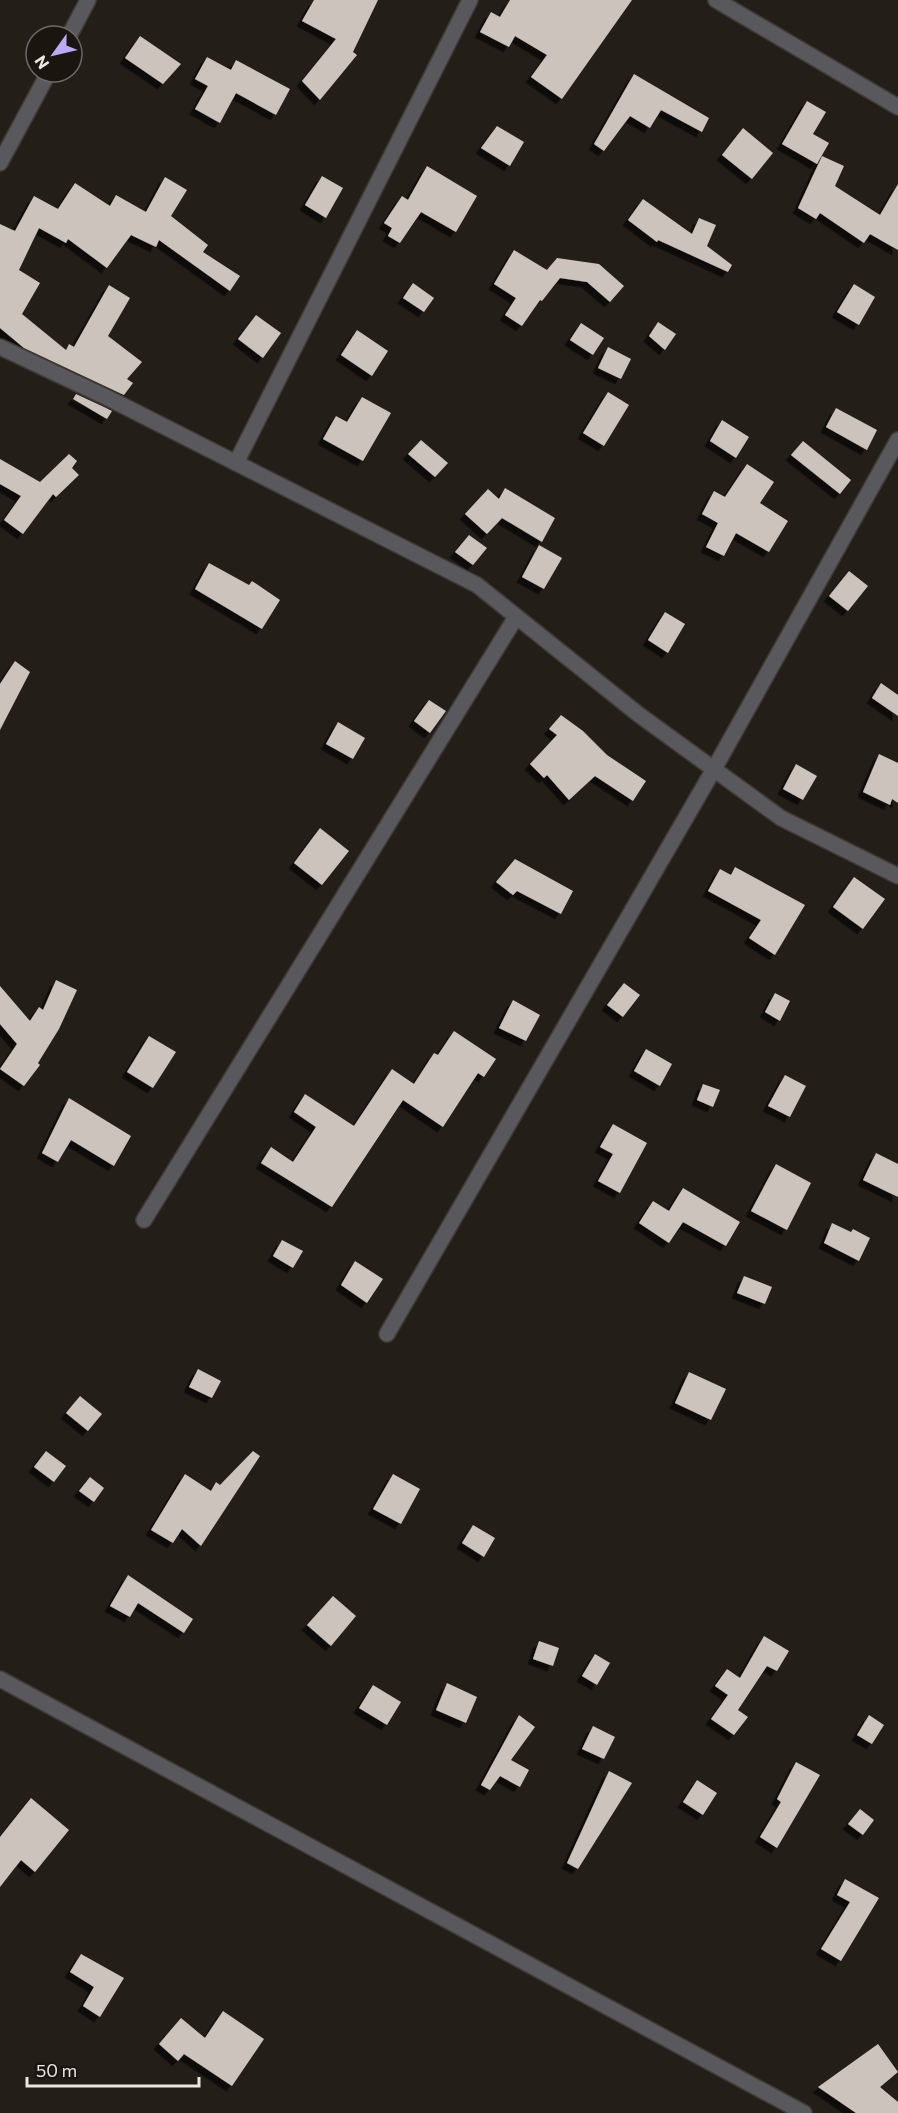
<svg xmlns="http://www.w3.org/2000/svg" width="898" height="2113" font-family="Commissioner,sans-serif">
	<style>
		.building { fill: #ccc3bd; filter: url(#shadow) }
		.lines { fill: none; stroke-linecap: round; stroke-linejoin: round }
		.minor-casing { stroke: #403a35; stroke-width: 18 }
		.minor { stroke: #59585c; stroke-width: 15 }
	</style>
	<defs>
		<filter id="shadow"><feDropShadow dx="-5.5" dy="5.5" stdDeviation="0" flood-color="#0009"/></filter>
	</defs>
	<rect width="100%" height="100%" fill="#241e19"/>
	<g class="building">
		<polygon points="314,0 378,0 353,52 357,55 320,100 302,81 336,39 302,21"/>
		<polygon points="510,0 632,0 562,99 531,77 547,55 515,36 509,47 480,32 491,12 500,17"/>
		<polygon points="140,36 181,64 163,84 125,58"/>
		<polygon points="207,57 231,70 236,60 290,89 276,115 236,93 220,123 195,109 208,86 195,79"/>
		<polygon points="634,74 709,118 702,132 661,110 650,128 630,116 604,151 594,144"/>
		<polygon points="807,101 826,112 813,134 829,143 817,164 782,144"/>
		<polygon points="497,126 524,142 510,166 481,148"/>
		<polygon points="743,128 773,153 752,179 722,155"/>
		<polygon points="822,156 844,166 835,186 880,215 898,184 898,250 870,234 864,243 820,213 816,219 798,208"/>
		<polygon points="427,166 477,196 456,232 421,212 400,243 388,236 392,228 384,223 402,196 408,200"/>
		<polygon points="322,176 343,188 326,218 305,205"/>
		<polygon points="165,177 187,190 171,216 208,245 203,252 240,276 230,291 159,240 156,247 131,235 107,268 68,239 66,243 39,228 19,270 40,283 22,314 66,350 69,344 74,347 109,285 130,298 108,336 142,362 127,379 133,383 124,395 24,348 0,328 0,224 15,231 34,196 58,209 75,183 110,206 116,195 146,212"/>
		<polygon points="643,199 692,234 699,218 716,225 707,246 732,265 728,272 658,240 657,242 628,220"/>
		<polygon points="514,250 547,270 557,258 599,264 624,286 610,302 587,282 560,278 542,301 540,300 522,326 505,315 516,298 494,284"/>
		<polygon points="413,283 434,298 424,312 403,298"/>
		<polygon points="854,284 875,297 859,325 837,312"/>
		<polygon points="256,315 281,333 263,358 238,339"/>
		<polygon points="658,322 676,334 665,350 649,336"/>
		<polygon points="581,323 604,338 593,355 570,340"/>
		<polygon points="357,330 388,351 372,376 341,355"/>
		<polygon points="608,347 631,359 621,379 598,368"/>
		<polygon points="608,392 629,405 604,446 583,433"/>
		<polygon points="76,394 104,407 112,411 107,419 73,399"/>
		<polygon points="362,397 391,413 363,461 323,439 336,416 347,422"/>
		<polygon points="836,408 877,430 867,450 826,427"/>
		<polygon points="722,420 749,437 736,458 710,441"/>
		<polygon points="421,440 448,463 435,477 408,454"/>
		<polygon points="803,441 851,480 840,494 791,455"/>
		<polygon points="69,454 77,461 72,468 79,475 56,497 53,494 23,534 4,520 21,496 0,484 0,459 40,482"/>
		<polygon points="747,464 774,482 760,503 788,521 769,552 736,533 724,556 706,547 718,523 702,514 714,491 725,497"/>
		<polygon points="505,488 555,518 542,542 502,518 487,534 465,514 488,489 499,499"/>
		<polygon points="469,535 487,548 473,565 455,552"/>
		<polygon points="539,545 562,558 544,589 522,577"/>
		<polygon points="209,563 249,585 252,581 280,600 262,629 195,589"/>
		<polygon points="849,571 868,586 848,611 829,596"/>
		<polygon points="665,612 685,624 668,653 648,640"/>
		<polygon points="15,661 30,672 0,730 0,684"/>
		<polygon points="881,683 898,695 898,716 872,698"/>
		<polygon points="429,700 446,711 430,733 414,721"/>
		<polygon points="561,715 583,731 607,755 646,781 633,801 595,776 569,800 547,775 544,778 530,764 557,735 549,729"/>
		<polygon points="338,722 365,738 353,759 326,744"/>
		<polygon points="879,754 898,763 898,803 892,799 890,805 863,792"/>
		<polygon points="796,764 817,776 803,800 783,789"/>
		<polygon points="320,828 349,851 322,885 294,863"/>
		<polygon points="515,859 573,891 561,914 517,891 513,895 496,882"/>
		<polygon points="735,867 805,905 775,955 749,938 761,920 708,891 720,869 731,875"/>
		<polygon points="854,877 885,899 863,929 833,907"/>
		<polygon points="56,980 77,990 59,1029 38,1063 40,1065 24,1086 0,1069 17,1044 0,1024 0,986 30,1021 39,1007 43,1010"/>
		<polygon points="624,983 640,995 623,1017 607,1005"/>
		<polygon points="775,993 790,1001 780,1021 765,1012"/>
		<polygon points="513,1000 540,1015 526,1041 499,1028"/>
		<polygon points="454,1031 496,1059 484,1077 478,1073 443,1127 403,1100 332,1207 261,1163 271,1147 293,1162 316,1127 294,1112 305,1094 354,1126 392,1069 414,1084 434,1053 438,1055"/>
		<polygon points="149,1036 176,1052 153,1088 127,1072"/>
		<polygon points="646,1049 672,1064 660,1086 634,1071"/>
		<polygon points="785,1075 806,1086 790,1117 768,1106"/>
		<polygon points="703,1084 720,1090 713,1107 697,1100"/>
		<polygon points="69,1098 131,1136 114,1166 71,1140 58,1162 42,1153"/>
		<polygon points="613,1124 647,1143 620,1193 598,1181 613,1154 600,1147"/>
		<polygon points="876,1153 898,1164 898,1197 863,1180"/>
		<polygon points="776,1164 811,1183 787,1230 751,1211"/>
		<polygon points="683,1188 740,1222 726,1246 683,1222 669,1243 639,1223 653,1201 669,1211"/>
		<polygon points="832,1223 851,1232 853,1229 870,1238 859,1261 824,1243"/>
		<polygon points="282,1240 303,1251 293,1268 273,1256"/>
		<polygon points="355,1261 383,1279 367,1303 341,1285"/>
		<polygon points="744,1276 772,1287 765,1304 737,1293"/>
		<polygon points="198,1369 221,1381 212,1398 189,1387"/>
		<polygon points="689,1372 726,1389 711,1420 675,1403"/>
		<polygon points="80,1396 102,1414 88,1431 66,1413"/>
		<polygon points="46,1451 66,1466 54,1482 34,1467"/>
		<polygon points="253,1451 260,1456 201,1546 182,1529 173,1543 151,1530 185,1474 211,1491 216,1482 220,1485"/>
		<polygon points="393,1474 420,1489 401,1524 373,1509"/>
		<polygon points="90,1477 104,1488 94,1502 79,1491"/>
		<polygon points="473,1525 495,1538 484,1557 462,1543"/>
		<polygon points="128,1575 193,1619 184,1633 138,1603 130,1617 110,1606"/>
		<polygon points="333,1596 356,1616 331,1646 307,1625"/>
		<polygon points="764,1636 789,1651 777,1671 767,1666 738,1710 748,1717 734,1735 711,1719 728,1695 715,1686 727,1669 740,1678"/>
		<polygon points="539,1641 559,1648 553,1666 533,1659"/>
		<polygon points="595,1654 610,1663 597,1685 582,1676"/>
		<polygon points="447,1683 477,1697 466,1723 436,1710"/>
		<polygon points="373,1685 401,1702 387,1725 359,1708"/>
		<polygon points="519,1715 535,1727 511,1760 529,1770 520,1787 500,1776 490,1790 481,1785"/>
		<polygon points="869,1715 884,1725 872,1744 857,1735"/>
		<polygon points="593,1726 615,1737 604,1759 582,1749"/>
		<polygon points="796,1762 820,1775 777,1848 760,1837 781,1802 777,1799"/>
		<polygon points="609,1771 632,1783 578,1869 567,1863"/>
		<polygon points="697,1780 717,1793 703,1815 683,1802"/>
		<polygon points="31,1798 69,1830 35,1872 21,1860 0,1887 0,1837"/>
		<polygon points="860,1809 874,1820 863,1835 848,1824"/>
		<polygon points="845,1879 879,1898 841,1961 821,1949 850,1902 837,1895"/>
		<polygon points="81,1954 124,1978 100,2017 83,2006 94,1987 70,1972"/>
		<polygon points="223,2011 264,2039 232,2086 184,2054 178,2061 159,2044 181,2018 205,2038"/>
		<polygon points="878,2044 898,2072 880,2087 898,2102 898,2113 856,2113 818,2087"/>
	</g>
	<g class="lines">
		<defs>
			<g id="minor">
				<polyline points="716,0 898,107"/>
				<polyline points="69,36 88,0"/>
				<polyline points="0,163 49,72"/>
				<polyline points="0,347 108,398 477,585 638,714 781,818 898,876"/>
				<polyline points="236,463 470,0"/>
				<polyline points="144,1220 516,617"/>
				<polyline points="387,1334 714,769 898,440"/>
				<polyline points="0,1679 804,2113"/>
			</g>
		</defs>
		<use href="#minor" class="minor-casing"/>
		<use href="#minor" class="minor"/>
	</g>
	<g transform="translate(54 54) rotate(236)"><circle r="28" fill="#1b1510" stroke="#6e6964" stroke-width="1.5"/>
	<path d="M0-4.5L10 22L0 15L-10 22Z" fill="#bbaaf6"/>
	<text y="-9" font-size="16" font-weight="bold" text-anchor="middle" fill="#eae6e3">N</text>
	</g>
	<path d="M27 2077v9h172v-9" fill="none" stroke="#eae6e3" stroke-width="3"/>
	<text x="36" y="2077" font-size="18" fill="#eae6e3" stroke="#1b1510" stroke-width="4.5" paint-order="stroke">50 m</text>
</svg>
